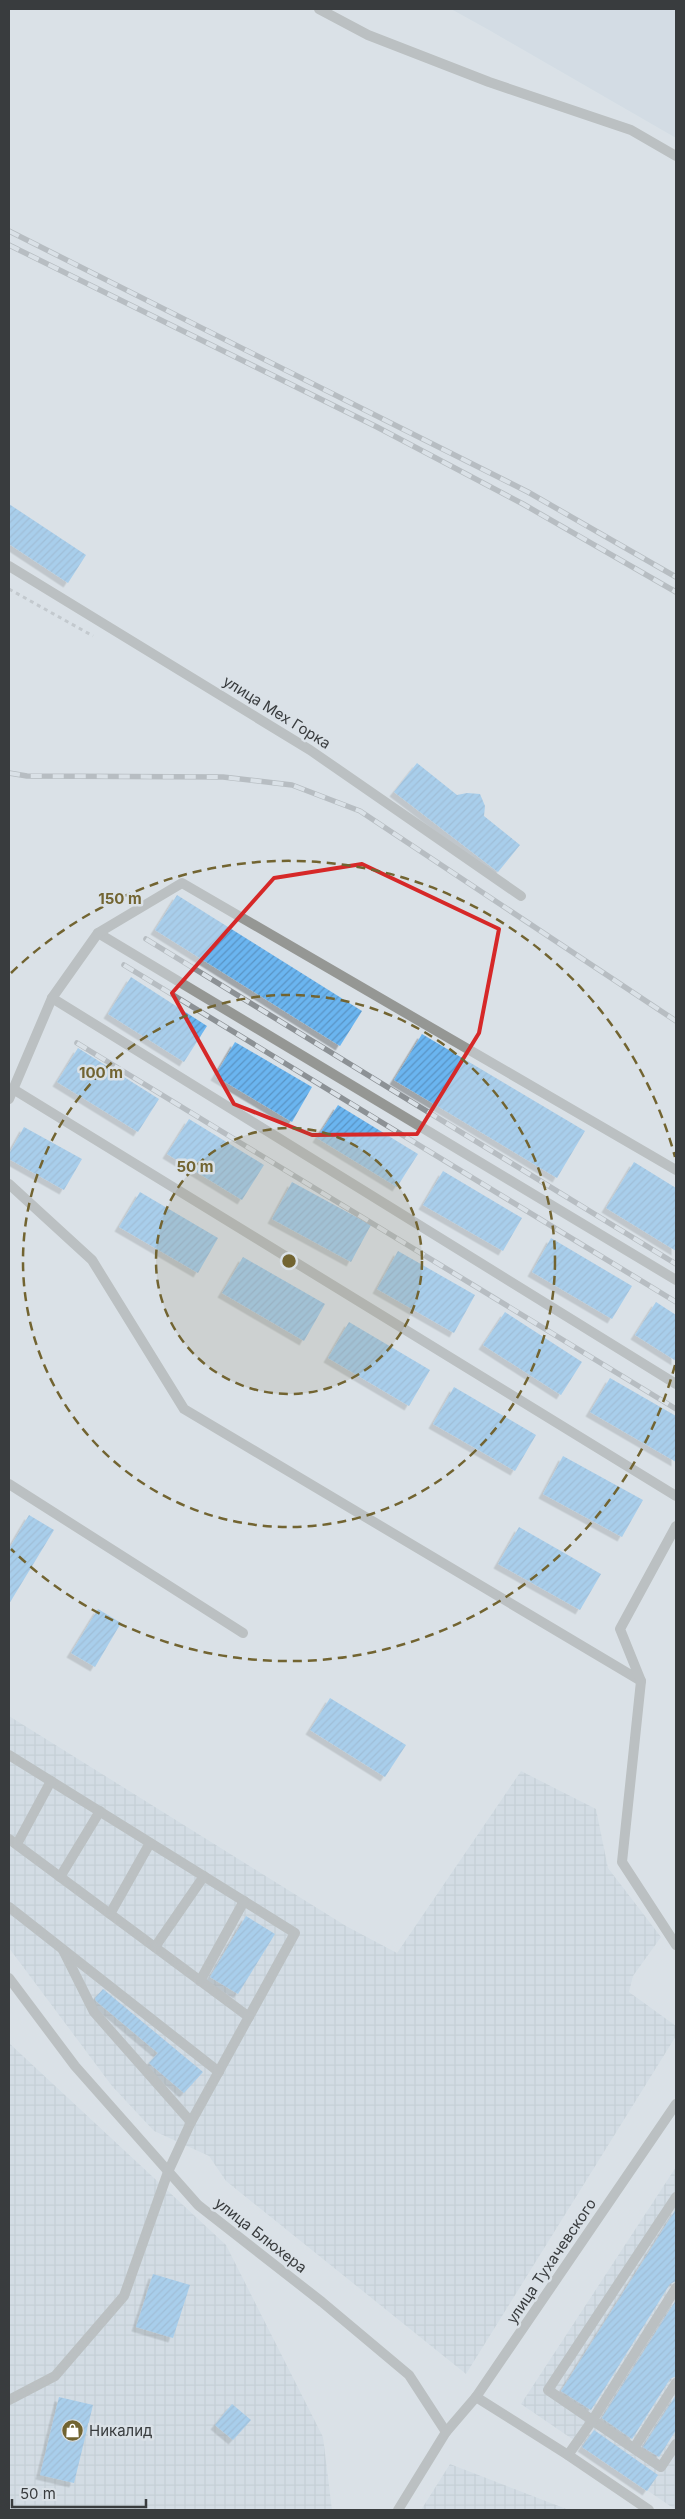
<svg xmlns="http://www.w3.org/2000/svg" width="685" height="2519" font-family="Inter,sans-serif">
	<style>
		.industrial { fill: url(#industrial-grid) }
		.built { fill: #c9d6e1 }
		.building { fill: url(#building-hatch); filter: url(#shadow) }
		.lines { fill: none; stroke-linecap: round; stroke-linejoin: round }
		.path { stroke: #a6abb0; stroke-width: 3; stroke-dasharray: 4 4; stroke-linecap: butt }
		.lane { stroke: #959794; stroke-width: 10 }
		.street { stroke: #959794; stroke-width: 10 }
		.rail-casing { stroke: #8c9195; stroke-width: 5.5 }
		.rail { stroke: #dae1e7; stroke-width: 4; stroke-dasharray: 11; stroke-linecap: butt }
		.marked { fill: none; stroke: #d62828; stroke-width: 4; stroke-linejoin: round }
		.ring { fill: none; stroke: #726431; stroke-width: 2.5; stroke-dasharray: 9 6 }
		.labels { text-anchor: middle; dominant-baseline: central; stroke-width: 5; stroke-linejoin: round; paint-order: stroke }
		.street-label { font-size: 15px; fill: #393c3e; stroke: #dae1e7 }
		.poi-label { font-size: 15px; fill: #393c3e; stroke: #dae1e7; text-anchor: start }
		.centre { fill: #726431; stroke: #dae1e7; stroke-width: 2.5 }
		.ring-label { font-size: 15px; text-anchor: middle; font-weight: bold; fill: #726431; stroke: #dae1e7; stroke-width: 5; stroke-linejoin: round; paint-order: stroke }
	</style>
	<defs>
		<pattern id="industrial-grid" width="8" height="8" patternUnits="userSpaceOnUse" patternTransform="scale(1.25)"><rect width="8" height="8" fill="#c9d6e1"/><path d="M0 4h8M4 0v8" fill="none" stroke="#adb9c2"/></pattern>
		<pattern id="building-hatch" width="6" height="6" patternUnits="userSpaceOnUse" patternTransform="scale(1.25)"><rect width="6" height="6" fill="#6bb5f0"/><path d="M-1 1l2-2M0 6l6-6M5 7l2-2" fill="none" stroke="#5994c4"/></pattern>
		<filter id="shadow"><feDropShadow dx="-4.5" dy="4.5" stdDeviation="0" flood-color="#0004"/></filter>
	</defs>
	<rect width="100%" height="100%" fill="#dae1e7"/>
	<g class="industrial">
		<polygon points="9,1716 346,1926 397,1953 521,1771 596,1809 608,1868 661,1937 633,1976 629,1992 676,2026 676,2036 466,2374 226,2181 209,2156 154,2131 112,2086 9,1948"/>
		<polygon points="9,2043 226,2245 323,2437 332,2510 9,2510"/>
		<polygon points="676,2167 676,2510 521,2404"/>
		<polygon points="450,2464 569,2510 421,2510"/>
	</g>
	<polygon class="built" points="451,9 676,9 676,138 489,30"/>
	<g class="building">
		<polygon points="9,504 86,555 68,583 9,544"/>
		<polygon points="417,763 457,795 467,793 480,794 485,806 484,816 520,845 498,872 394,792"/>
		<polygon points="177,895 362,1011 340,1046 155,930"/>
		<polygon points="131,977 207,1026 184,1062 108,1014"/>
		<polygon points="422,1034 585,1131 557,1178 394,1080"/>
		<polygon points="235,1042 312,1087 292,1122 215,1076"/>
		<polygon points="78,1048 159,1099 138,1132 57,1082"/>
		<polygon points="338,1105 418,1154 397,1187 317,1138"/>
		<polygon points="189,1119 264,1165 242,1200 167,1154"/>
		<polygon points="24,1127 82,1159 64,1190 9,1159 9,1154"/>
		<polygon points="634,1162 676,1188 676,1251 606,1208"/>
		<polygon points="443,1171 522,1218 503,1251 423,1205"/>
		<polygon points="292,1182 371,1225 351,1262 272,1219"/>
		<polygon points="140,1192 218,1238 198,1273 119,1227"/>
		<polygon points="551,1238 632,1286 612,1319 532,1272"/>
		<polygon points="398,1251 475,1295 454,1333 377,1289"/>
		<polygon points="243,1257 325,1304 304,1341 222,1293"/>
		<polygon points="656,1302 676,1315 676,1361 635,1335"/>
		<polygon points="505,1312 582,1362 561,1395 483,1345"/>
		<polygon points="349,1322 430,1370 409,1406 328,1358"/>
		<polygon points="610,1378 676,1416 676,1462 590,1412"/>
		<polygon points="454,1387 536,1435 515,1471 433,1424"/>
		<polygon points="563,1456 643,1500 622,1537 543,1494"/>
		<polygon points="29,1515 54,1530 9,1604 9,1549"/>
		<polygon points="519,1527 601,1574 580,1610 498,1564"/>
		<polygon points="98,1609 121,1623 95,1667 71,1653"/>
		<polygon points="330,1698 406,1745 385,1777 310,1730"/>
		<polygon points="246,1916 275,1934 238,1994 210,1977"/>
		<polygon points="103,1989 203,2072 184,2093 149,2063 158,2053 96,2001 95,1998"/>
		<polygon points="676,2209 676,2281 670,2284 591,2410 561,2391"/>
		<polygon points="153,2274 190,2285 173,2338 136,2327"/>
		<polygon points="676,2300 676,2376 670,2379 632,2439 602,2418"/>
		<polygon points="676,2395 676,2430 659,2457 643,2447"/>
		<polygon points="59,2397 93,2405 74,2483 40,2475"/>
		<polygon points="232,2404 251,2420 233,2440 215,2425"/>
		<polygon points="594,2430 658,2475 647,2491 582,2447"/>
	</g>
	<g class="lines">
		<polyline class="path" points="9,589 93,636"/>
		<g class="lane">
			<polyline points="319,9 368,35 489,82 631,130 676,156"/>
			<polyline points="9,566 310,750 521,896"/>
			<polyline points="98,933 676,1280"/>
			<polyline points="52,998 676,1384"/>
			<polyline points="13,1089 676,1496"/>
			<polyline points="9,1099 52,998 98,933 182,883 676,1170"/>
			<polyline points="9,1184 92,1260 184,1409 641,1681"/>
			<polyline points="9,1484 243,1633"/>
			<polyline points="676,1526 620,1629 641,1681 622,1862 676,1945"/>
			<polyline points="9,1755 295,1933 191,2122 168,2172 124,2296 55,2376 9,2400"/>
			<polyline points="9,1839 249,2017"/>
			<polyline points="17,1844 51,1781"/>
			<polyline points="60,1877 100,1811"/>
			<polyline points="9,1907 219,2072"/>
			<polyline points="110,1914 150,1843"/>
			<polyline points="155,1947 204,1876"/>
			<polyline points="63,1950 94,2012 191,2122"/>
			<polyline points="200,1981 244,1901"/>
			<polyline points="676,2197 548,2390 661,2467 676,2444"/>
			<polyline points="476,2397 568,2455 649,2510"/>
			<polyline points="634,2448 676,2383"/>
			<polyline points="568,2455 592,2421 676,2288"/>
		</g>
		<g class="street">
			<polyline points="9,1978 75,2066 198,2205 322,2302 409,2375 446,2432 398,2510"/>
			<polyline points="446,2432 476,2397 676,2104"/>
		</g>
		<defs>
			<g id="rail">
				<polyline points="9,231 528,492 676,577"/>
				<polyline points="9,245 377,427 523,504 676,592"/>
				<polyline points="9,773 27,776 223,777 292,785 360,811 676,1021"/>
				<polyline points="146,939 676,1264"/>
				<polyline points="124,965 676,1302"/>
				<polyline points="77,1043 676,1409"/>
			</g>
		</defs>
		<use href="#rail" class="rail-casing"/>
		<use href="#rail" class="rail"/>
	</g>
	<path d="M0 0H685V2519H0ZM362,864L499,929L479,1033L417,1134L312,1135L234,1104L172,993L274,878Z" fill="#dae1e7" fill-opacity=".55" fill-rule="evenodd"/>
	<path class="marked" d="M362,864L499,929L479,1033L417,1134L312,1135L234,1104L172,993L274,878Z"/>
	<circle cx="289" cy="1261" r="133" fill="#726431" fill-opacity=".12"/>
	<g class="ring">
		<circle cx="289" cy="1261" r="133"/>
		<circle cx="289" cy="1261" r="266"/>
		<path d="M675 1365A400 400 0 0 1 11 1549M11 973A400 400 0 0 1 675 1157"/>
	</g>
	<defs>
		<symbol id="shop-disc" viewBox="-11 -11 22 22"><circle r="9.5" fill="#726431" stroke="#dae1e7"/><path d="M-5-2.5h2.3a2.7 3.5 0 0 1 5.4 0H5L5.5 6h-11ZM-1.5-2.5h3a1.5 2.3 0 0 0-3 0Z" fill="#fff"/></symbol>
	</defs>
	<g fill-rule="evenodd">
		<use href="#shop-disc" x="60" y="2418" width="25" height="25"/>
	</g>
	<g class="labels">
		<g class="street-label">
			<text transform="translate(277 712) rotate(32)">улица Мех Горка</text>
			<text transform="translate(261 2235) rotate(38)">улица Блюхера</text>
			<text transform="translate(551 2261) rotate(-56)">улица Тухачевского</text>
		</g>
		<g class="poi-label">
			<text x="89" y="2430">Никалид</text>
		</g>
	</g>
	<circle cx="289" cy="1261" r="8" class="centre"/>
	<g class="ring-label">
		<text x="120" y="904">150 m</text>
		<text x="101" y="1078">100 m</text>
		<text x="195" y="1172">50 m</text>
	</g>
	<rect width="685" height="2519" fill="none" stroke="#393c3e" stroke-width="20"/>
	<path d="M12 2499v8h134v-8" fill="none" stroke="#393c3e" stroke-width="2.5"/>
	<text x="20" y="2499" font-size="15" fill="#393c3e" stroke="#dae1e7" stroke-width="4" paint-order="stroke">50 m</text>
</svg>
